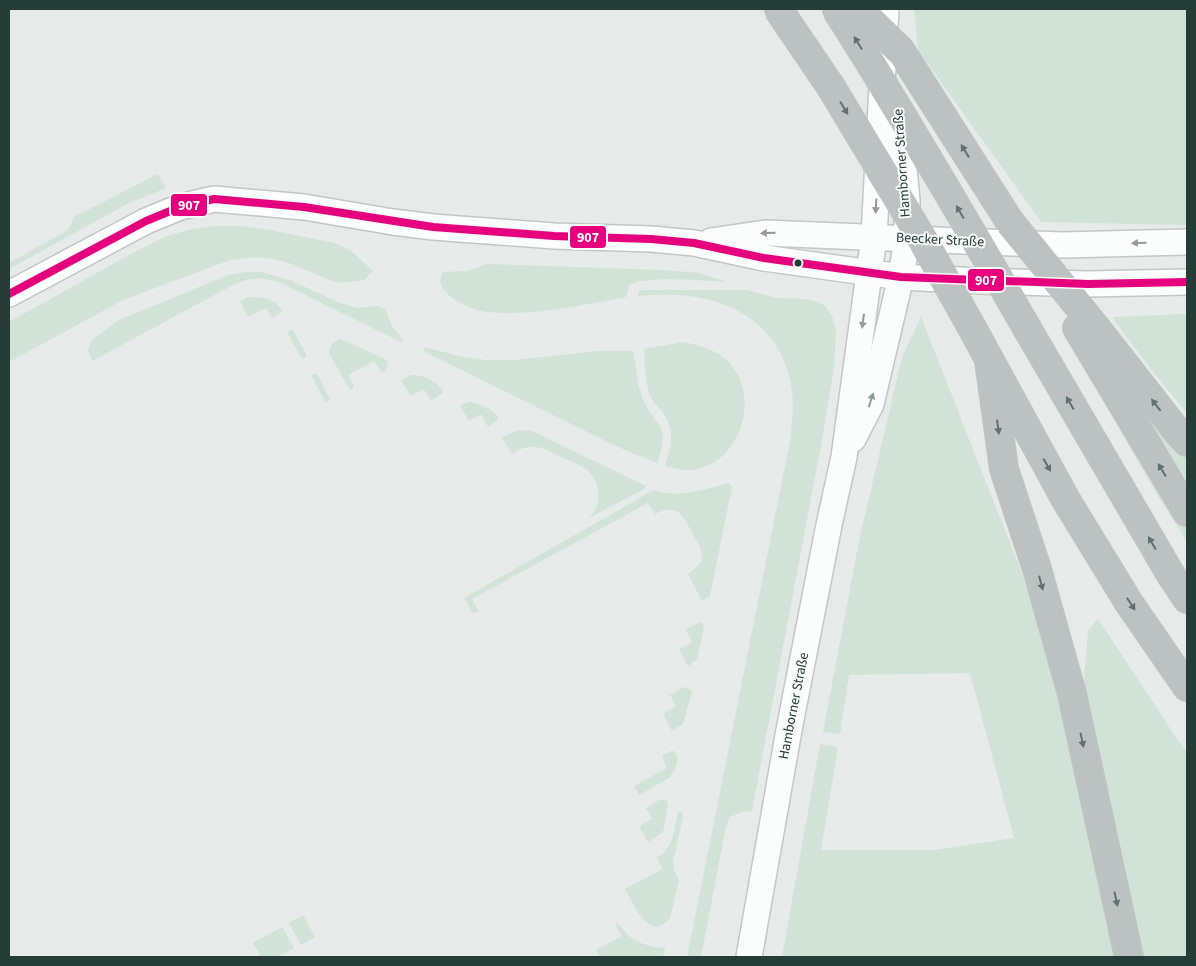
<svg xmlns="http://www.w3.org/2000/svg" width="1196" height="966" font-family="'Source Sans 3',sans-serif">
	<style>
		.green { fill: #d1e2d6 }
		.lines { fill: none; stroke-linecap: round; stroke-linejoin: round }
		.minor-casing { stroke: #c3c7c5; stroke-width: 28 }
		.highway-casing { stroke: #bec6c4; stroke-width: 30 }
		.minor { stroke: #fbfcfc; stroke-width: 25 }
		.highway { stroke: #bcc2c1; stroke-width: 28 }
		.highway-bridge-casing { stroke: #bec6c4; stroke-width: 30; stroke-linecap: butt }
		.highway-bridge { stroke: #bcc2c1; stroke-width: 28 }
		.bus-1-casing { stroke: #f5f9f7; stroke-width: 11 }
		.bus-1 { stroke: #e5007d; stroke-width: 8 }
		.oneway { fill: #62726e }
		.oneway2 { fill: #909c9a }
		.bus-dot { fill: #263c37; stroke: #f5f9f7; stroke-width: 2 }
		.labels { text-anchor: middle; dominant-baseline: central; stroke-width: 4; stroke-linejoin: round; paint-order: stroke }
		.street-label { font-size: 14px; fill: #263c37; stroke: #f5f9f7 }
		.line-badge { stroke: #f5f9f7; stroke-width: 2 }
		.badge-label { font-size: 14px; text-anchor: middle; font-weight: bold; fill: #fff }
	</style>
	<rect width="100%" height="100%" fill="#e6eae8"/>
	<g class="green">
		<polygon points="914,9 1187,9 1187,225 1041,222 918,50"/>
		<polygon points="158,174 166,188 129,203 9,269 9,263 68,230 74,217"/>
		<polygon points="217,226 242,226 270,230 335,243 350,250 373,271 364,280 342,283 329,280 292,264 274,259 256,257 230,260 123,300 9,362 9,322 129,255 167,236 192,229"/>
		<path d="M487,264L664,270L699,273L728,282C706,281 647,275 629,285L626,297C583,305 525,318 481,311C467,308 451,299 442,288L440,280L443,272L468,271Z"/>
		<path d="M246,272H262L292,281L340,303L357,308L378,306L385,309L393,328L402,338L403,343L281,283C262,276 249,277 231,286L92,361L88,351L91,341L117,321L228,275Z"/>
		<path d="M645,290H746L778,298L804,299L818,302L825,306L832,316L836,331L834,367L820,451L752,811L741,812L730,817L726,826L701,957H687L790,441C792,425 794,407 792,391C781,311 709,288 638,296L639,291Z"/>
		<path d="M249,297C261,297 278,298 282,312L272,318L266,308L248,317L240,301Z"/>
		<polygon points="1187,314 1187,413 1150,368 1112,317"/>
		<polygon points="921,317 1019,566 1039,623 1068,732 1117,957 782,957 820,744 838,747 821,850 934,850 1014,838 970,673 849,675 840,734 823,732 859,541 902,357"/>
		<polygon points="291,330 293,330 306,354 306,357 302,359 287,332"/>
		<path d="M341,339L385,359L388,364L386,370L382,373L374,361L348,375L354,387L351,390L349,388L329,353C330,345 333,341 341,339Z"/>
		<path d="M684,342C695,345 707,347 717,353C765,381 747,464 691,470C682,471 673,468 665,466C672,445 675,430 662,411C659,407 654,404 652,399C645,387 645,363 644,349Z"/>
		<path d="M425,347L458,356L486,360H515L599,351H633C636,366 637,383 642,397C655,430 672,421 657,463L620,448L423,351Z"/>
		<polygon points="314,374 317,374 330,399 326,403 311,375"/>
		<path d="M411,375C421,374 439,382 443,391L442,393L431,401L424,389L411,396L401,381Z"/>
		<path d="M468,402C478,402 492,409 498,417V420L488,427L481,414L469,421L460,406Z"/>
		<polygon points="1143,408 1165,436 1187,459 1187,481 1140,410"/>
		<polygon points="1120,421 1187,526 1187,542 1158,496 1116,423"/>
		<path d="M527,430L534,432L646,486L644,489L589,518C602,505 602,483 587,470C581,465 570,461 563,458C553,453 544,447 534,447C525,446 519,450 512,454L502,438L515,431Z"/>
		<path d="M729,483L732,487L710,596L702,601L688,574C694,569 702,565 702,556C702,548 696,540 693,534C683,516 678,502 655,514L648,503L472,599L479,612L473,613L464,598L654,490C679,499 704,489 729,483Z"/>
		<polygon points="1098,619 1177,739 1187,752 1187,957 1139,957 1083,693 1088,631"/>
		<polygon points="700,622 703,624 704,627 697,659 688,666 679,649 692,642 686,629"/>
		<polygon points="684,687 690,689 692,692 683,724 672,731 663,714 676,706 670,695"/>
		<polygon points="671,751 674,751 678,757 675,770 669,778 639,795 634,786 667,768 662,756"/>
		<polygon points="661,799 667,801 668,805 663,832 648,842 639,826 652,819 646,808"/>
		<path d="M678,811L682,812L683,816L673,862L675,873L679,880L670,918C650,944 633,903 625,889L663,869L657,858C675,846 674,831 678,811Z"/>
		<polygon points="303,915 315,937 301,945 289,923"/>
		<path d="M617,924L620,925C629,941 647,947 665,948L663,957H600L596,950L622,936L615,925Z"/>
		<polygon points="282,927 294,948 278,957 261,957 253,943"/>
	</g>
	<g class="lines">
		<defs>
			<g id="minor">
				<polyline points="711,241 765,233 1062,245 1187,242"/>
				<polyline points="9,294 146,221 180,207 214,199 304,207 393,222 433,227 554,236 651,239 694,243 764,258 901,277 979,281 1088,284 1187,282"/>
				<polyline points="853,439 871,404 901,277 907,238 907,200 898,107"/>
				<polyline points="749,957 789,730 829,525 844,457 874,237 886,9"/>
			</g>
			<g id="highway">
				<polyline points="901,51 1010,222"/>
				<polyline points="971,326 1066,500 1129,603 1187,687"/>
				<polyline points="1077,328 1187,512"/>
				<polyline points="1097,329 1176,430 1187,442"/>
				<polyline points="1028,330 1171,575 1187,599"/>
				<polyline points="989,361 1004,469 1037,569 1072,694 1129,957"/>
			</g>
		</defs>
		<use href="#minor" class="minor-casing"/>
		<use href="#highway" class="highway-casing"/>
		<use href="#minor" class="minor"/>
		<use href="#highway" class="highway"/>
		<defs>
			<g id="highway-bridge">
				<polyline points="778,9 831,87 920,235 971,326"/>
				<path d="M836,9C903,114 966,222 1028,330"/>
				<polyline points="858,9 901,51"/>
				<polyline points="1010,222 1097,329"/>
			</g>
		</defs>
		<use href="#highway-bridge" class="highway-bridge-casing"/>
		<use href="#highway-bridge" class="highway-bridge"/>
		<defs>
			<polyline id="bus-1" points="9,294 146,221 180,207 214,199 304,207 433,227 554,236 651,239 694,243 764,258 901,277 1088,284 1187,282"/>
		</defs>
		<use href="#bus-1" class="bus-1-casing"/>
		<use href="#bus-1" class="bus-1"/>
	</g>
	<defs><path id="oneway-solid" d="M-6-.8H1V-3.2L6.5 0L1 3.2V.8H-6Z" transform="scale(1.25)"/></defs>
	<g class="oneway">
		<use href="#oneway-solid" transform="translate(858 43) rotate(-122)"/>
		<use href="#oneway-solid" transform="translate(844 108) rotate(59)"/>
		<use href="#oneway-solid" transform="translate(965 151) rotate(-122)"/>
		<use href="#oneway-solid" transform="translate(960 212) rotate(-120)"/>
		<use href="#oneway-solid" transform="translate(1070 403) rotate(-120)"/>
		<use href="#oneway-solid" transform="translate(1156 405) rotate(-128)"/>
		<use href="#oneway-solid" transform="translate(998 427) rotate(82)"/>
		<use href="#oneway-solid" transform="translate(1047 465) rotate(61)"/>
		<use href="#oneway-solid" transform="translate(1162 470) rotate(-121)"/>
		<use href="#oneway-solid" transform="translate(1152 543) rotate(-120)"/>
		<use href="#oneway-solid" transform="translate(1041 583) rotate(75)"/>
		<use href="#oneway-solid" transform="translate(1131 604) rotate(57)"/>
		<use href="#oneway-solid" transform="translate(1082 740) rotate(78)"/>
		<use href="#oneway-solid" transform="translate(1116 899) rotate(78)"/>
	</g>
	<g class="oneway2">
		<use href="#oneway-solid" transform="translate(876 206) rotate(93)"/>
		<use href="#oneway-solid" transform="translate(768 233) rotate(179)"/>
		<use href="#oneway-solid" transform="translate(1139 243) rotate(179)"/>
		<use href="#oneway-solid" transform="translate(863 321) rotate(98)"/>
		<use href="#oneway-solid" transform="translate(871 400) rotate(-73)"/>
	</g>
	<circle class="bus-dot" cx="798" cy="263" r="4.5"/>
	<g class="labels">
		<g class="street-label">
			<text transform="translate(902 163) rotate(-94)">Hamborner Straße</text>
			<text transform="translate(940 240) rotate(3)">Beecker Straße</text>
			<text transform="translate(794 706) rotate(-79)">Hamborner Straße</text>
		</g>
	</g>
	<g class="line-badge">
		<rect x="170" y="193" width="38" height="24" rx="5" fill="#e5007d"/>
		<rect x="569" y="225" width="38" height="24" rx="5" fill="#e5007d"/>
		<rect x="967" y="268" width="38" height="24" rx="5" fill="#e5007d"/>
	</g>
	<g class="badge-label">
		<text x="189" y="210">907</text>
		<text x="588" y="242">907</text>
		<text x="986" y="285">907</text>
	</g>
	<rect width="1196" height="966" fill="none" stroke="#263c37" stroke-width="20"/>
</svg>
